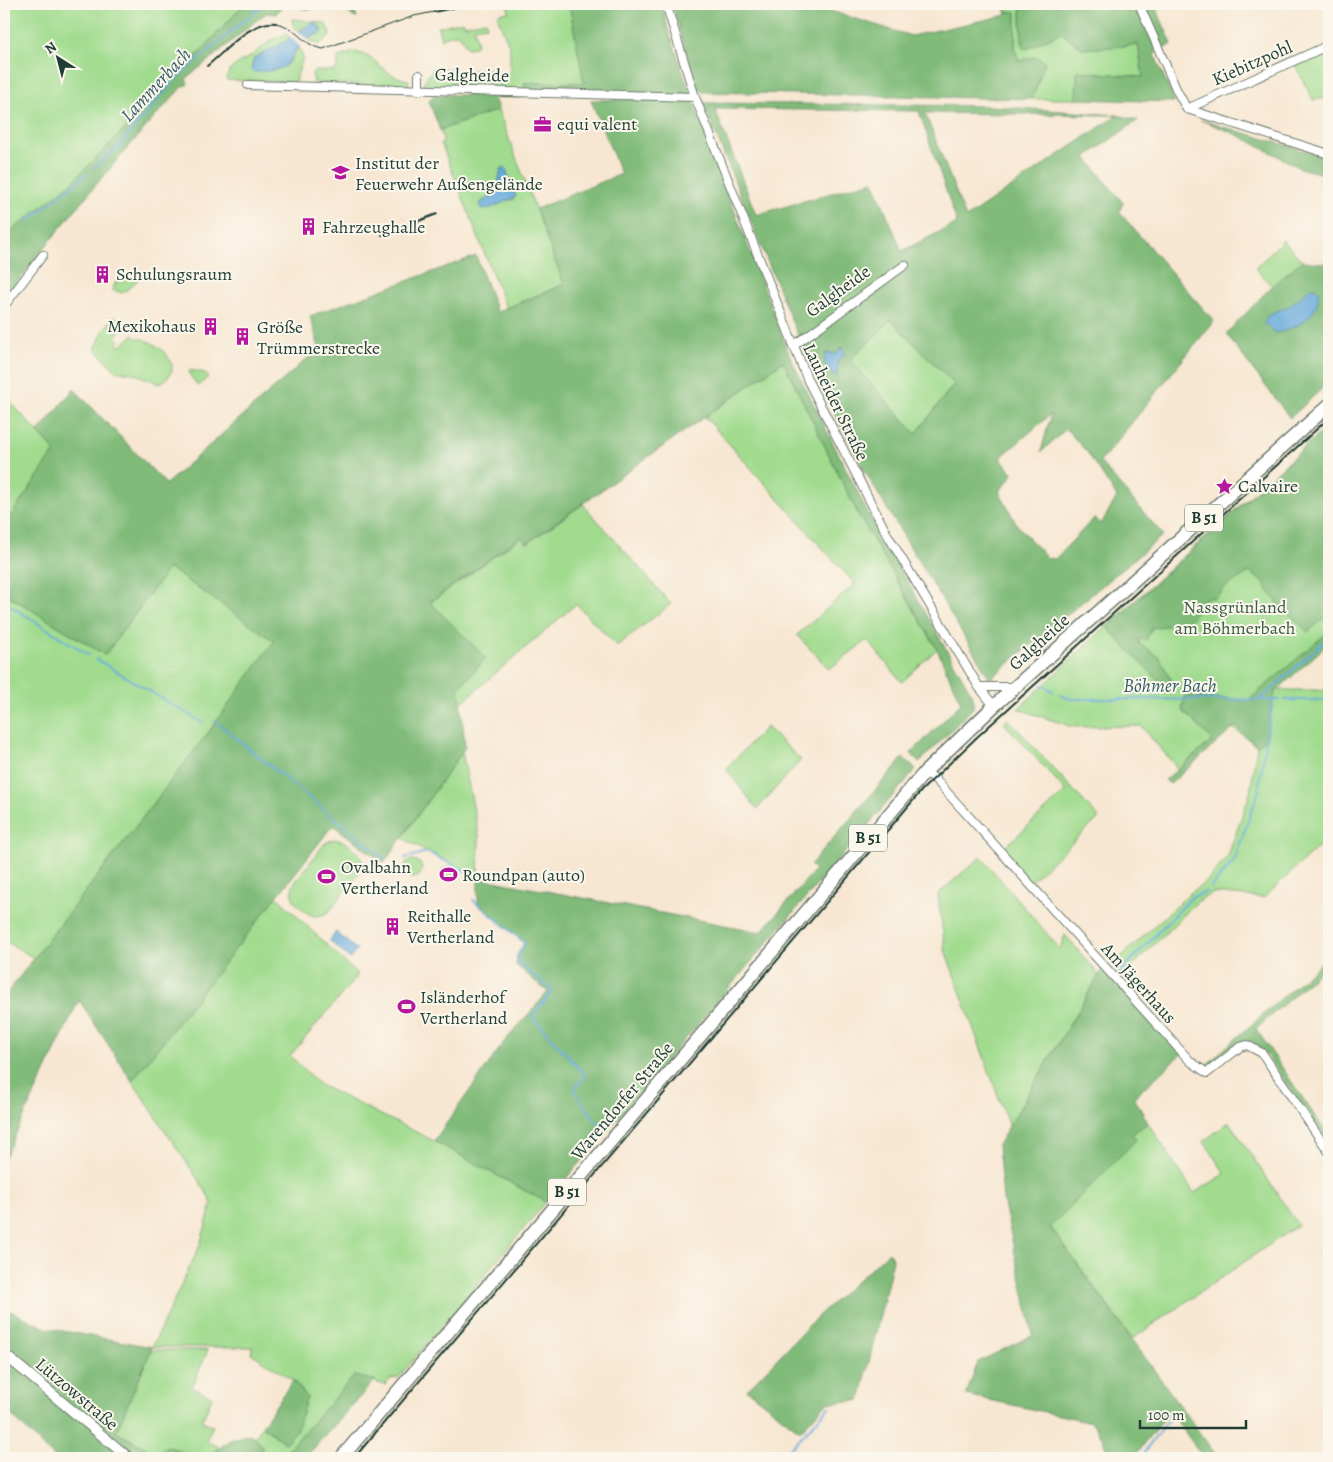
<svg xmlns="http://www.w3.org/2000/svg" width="1333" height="1462" font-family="Alegreya,serif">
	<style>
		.green { fill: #a0db8e; stroke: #608c61; fill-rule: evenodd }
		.forest { fill: #80bb79; stroke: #507c56; fill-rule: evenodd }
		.water { fill: #68aadc; stroke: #447488 }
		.pier { fill: #f7e7d2 }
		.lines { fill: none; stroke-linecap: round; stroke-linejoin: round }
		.stream { stroke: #68aadc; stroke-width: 2 }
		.minor-casing { stroke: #6b786b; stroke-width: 10 }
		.tertiary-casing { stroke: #6b786b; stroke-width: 12 }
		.primary-casing { stroke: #6b786b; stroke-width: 15 }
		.minor { stroke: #fff; stroke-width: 8 }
		.tertiary { stroke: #fff; stroke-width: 10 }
		.primary { stroke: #fff; stroke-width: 12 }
		.tram { stroke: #1f3d34; stroke-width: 1 }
		.rail { stroke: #1f3d34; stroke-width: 2 }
		.labels { text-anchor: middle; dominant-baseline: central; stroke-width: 4; stroke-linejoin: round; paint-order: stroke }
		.shield { fill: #fbf7ec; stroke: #61756b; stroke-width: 1 }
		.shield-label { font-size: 16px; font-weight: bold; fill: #1f3d34 }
		.street-label { font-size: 18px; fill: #1f3d34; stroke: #fbf7ec }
		.poi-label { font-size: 18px; fill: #1f3d34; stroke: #fbf7ec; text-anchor: start }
		.park-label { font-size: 18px; fill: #395d46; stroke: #fbf7ec }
		.water-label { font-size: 19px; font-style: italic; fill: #355e66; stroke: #fbf7ec }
	</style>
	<rect width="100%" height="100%" fill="#fbf7ec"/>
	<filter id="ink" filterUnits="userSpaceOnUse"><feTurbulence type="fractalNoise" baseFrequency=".02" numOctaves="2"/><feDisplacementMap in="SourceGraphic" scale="10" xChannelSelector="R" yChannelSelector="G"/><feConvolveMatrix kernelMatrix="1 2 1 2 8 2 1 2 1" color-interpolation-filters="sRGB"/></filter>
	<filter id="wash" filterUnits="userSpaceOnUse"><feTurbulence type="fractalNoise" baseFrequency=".0096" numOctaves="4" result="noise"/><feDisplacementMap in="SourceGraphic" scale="20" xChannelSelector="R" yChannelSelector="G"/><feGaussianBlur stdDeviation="1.12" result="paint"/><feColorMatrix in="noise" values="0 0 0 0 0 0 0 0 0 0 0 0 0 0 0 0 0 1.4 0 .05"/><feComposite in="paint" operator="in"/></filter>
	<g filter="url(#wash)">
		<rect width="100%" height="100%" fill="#f7e7d2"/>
		<g class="green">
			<polygon points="4,4 244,4 182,72 69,185 8,234 4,232"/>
			<polygon points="507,4 569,4 585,83 524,83 525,91 424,88 423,83 434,67 463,72 486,69 501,76 510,72 510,48 497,16 500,13 509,12"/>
			<polygon points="1015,6 1021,6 1021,41 1027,49 1061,32 1083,49 1138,45 1143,77 1077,71 1076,99 1032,99 1045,62 1037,57 1019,61 1015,50 1016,12 1006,12 1005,8"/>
			<polygon points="292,19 325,23 330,33 329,37 320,44 312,43 307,40 322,32 322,29 306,25 298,31 294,27"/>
			<polygon points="463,21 465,25 486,21 487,26 474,28 477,43 475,47 467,48 459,34 447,36 441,39 438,27"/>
			<polygon points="287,34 290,37 286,41 254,58 290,62 299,47 303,58 295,82 226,80 229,71 241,61 247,59 273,39"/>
			<polygon points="1329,51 1329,98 1313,100 1295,65"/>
			<path d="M355,52C380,57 379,75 409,80L408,86L314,83L312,74L314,71H334L337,69L338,57Z"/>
			<path d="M498,110L564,284L506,308L441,143L444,141L440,130ZM501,169L514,200L482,201C500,195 498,186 501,169Z"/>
			<polygon points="1283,240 1302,261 1272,286 1255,268"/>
			<polygon points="121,273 126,275 131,274 138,280 123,293 112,290"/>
			<path d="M115,316L125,326L115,336L120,341L117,344L119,347L133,335L136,338C148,337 174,355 172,369C171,376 165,380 160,384L133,373L116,371L95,349L104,329Z"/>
			<polygon points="891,320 954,384 916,435 849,360"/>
			<polygon points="784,361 858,514 937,649 902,682 867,640 829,669 797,635 855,584 705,417"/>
			<polygon points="190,370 205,373 208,377 198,386 189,374"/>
			<polygon points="4,395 55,451 4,526"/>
			<polygon points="1329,425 1329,640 1274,690 1329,690 1329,837 1264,898 1213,893 1198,901 1122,976 1112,965 1189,894 1207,881 1228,856 1250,793 1257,746 1232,727 1182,710 1213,740 1178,769 1141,726 1073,727 1018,709 1111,622"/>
			<polygon points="583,504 671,604 617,646 576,604 460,704 458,688 430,603 521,537 528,543"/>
			<polygon points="169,568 275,641 208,733 34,958 4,940 4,593 105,655"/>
			<polygon points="1008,719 1099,818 1030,882 1003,849 1066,791 1004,723"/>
			<polygon points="766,727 801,760 757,809 726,769"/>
			<polygon points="462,752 479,836 478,878 402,838"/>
			<path d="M334,839C343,840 347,843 354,849C373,863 353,880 343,893C337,901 332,912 322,915C313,918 308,914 301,908C293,901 290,896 293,885L325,843Z"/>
			<polygon points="981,857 1060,949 1065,935 1099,975 1009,1126 945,950 938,894"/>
			<circle cx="413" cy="869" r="9"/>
			<circle cx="448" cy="874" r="7"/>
			<polygon points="276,896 358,975 290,1056 320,1085 434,1141 546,1202 398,1378 390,1379 385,1385 354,1376 281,1458 251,1458 262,1448 255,1437 262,1426 285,1443 307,1397 293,1380 251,1353 253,1347 152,1347 200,1245 212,1204 205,1190 132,1081"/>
			<polygon points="1229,1122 1298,1225 1132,1339 1050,1226 1136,1140 1132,1134 1148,1123 1194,1193 1225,1174 1204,1141"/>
			<polygon points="151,1350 208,1350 192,1387 212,1397 202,1421 213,1426 206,1440 219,1447 207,1458 195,1458 168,1446 157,1454 116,1432"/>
		</g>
		<g class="forest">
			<path d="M244,4H284L276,14L267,13L262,16L186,79L188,84L181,88C119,156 59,227 4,300V232L8,234L69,185L182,72Z"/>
			<polygon points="301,4 320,4 310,10 298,7"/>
			<path d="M332,4H351L357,18C349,17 348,6 332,4Z"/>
			<polygon points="569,4 662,4 668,29 691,95 525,91 524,83 584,83"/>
			<polygon points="672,4 820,4 821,8 911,36 1007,15 1006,12 1016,12 1015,50 1019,61 1037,57 1045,62 1032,99 704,92 696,86"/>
			<polygon points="1003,4 1154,4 1172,44 1154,54 1175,102 1076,99 1077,71 1143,77 1138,45 1083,49 1061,32 1027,49 1023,48 1021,7 1005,8"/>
			<polygon points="434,95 526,95 520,98 494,97 498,110 440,130 429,101"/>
			<polygon points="692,99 791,359 866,509 973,696 973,708 919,763 911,753 961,703 937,649 858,514 783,361 527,543 520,537 430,602 486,658 459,688 465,746 462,752 384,863 333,825 132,1081 79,1000 4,1159 4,997 208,733 274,641 169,568 105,655 4,593 4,526 55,451 38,432 74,389 166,484 319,348 310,316 476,256 497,312 564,285 536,209 621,174 591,100"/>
			<path d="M703,103L989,106L1117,115L1138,120L1086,157L1123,203L1119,212L1214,321L1100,462L1163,535L990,679L871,482L815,378ZM715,109L919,111L957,223L902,251L873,181L756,215ZM925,113L1116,115V116L966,218ZM891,320L954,384L916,434L850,360ZM1051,414L1041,452L1066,429L1087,452L1117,497L1101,524L1094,518L1055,559L1047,558L1017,525L999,492L1013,474L1000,458Z"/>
			<polygon points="1201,120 1329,158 1329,175 1302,169 1240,136"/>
			<polygon points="1302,261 1329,264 1329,382 1290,418 1226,334 1272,286"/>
			<path d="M1329,425V614L1308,632L1278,604L1262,581L1249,572L1227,586L1215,598H1206L1197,605C1195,628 1171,624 1152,628L1146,640L1138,639L1140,644L1159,657L1174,685L1164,686L1107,628Z"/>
			<polygon points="1329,631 1329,643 1275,692 1266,739 1257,746 1236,726 1170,784 1165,780 1213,740 1182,710 1185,696 1249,700"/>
			<polygon points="903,758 916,769 546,1202 434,1141 505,1041 548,992 516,965 517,955 524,943 478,903 478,878 761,932 815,870 810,865"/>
			<path d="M1329,956V963L1256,1029L1329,1137V1149L1265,1053C1239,1032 1231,1050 1210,1068L1204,1067Z"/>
			<polygon points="1103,969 1182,1054 1134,1097 1148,1123 1132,1134 1136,1140 1050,1227 1218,1458 1204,1458 1170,1412 1133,1458 1110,1458 1103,1439 1092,1422 966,1395 978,1362 1033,1335 1003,1199 998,1145"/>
			<polygon points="889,1252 893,1260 860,1400 827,1403 800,1431 747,1390 819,1315"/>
			<polygon points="4,1308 46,1328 152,1347 116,1432 157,1454 168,1446 195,1458 55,1458 4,1408"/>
			<polygon points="354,1376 375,1380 305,1458 281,1458"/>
			<polygon points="293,1380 307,1397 296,1431 285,1443 262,1426"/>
			<polygon points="249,1434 255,1437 263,1448 251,1458 207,1458 230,1440"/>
		</g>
		<g class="water">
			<path d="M312,23H317L322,32C318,35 312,36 308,39C280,58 303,70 254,72L251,69L254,58L286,41Z"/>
			<polygon points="505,167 516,197 491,208 481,209 479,204 496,193 501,169"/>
			<path d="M1311,287L1318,290C1322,315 1296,330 1275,333L1264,323L1269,314L1290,306Z"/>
			<path d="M842,347L845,354L838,360L837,377C829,372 821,363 826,353L836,354Z"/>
			<polygon points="336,932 357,950 350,959 329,940"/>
		</g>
		<polygon class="pier" points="296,29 309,41 302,48 289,36"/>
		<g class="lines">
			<g class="stream">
				<polyline points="94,168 119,146 176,78 264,4"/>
				<polyline points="27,222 88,173"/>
				<polyline points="4,602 89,655"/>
				<polyline points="96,659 203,723"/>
				<polyline points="1041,685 1053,691"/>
				<polyline points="1060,695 1071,699 1082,699 1280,700"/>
				<polyline points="1261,699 1329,637"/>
				<polyline points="1285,700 1329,700"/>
				<polyline points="215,721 385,859"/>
				<polyline points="405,858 427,852 476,876"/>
				<polyline points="1211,887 1234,861 1258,793 1272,701"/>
				<polyline points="473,900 525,943 518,955 518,963 551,990 551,993 532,1016 583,1073 585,1077 575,1087 576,1093 599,1125"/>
				<polyline points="1117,975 1192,897 1206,892"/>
				<polyline points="776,1458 790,1449 829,1407"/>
				<polyline points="1140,1458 1170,1418"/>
			</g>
		</g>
	</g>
	<g filter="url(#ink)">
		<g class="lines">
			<defs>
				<g id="minor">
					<polyline points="666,4 695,97 808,381 887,534 979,687 994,706"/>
					<polyline points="1139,4 1177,91 1187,109 1329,154"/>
					<polyline points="419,75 419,91"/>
					<polyline points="248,85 695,97"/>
					<polyline points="1187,109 1329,45"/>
					<polyline points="4,306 43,255"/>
					<polyline points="793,346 905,265"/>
					<polyline points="979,687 1015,687"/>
					<polyline points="925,772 934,778 1190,1061 1207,1073 1240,1047 1247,1045 1262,1053 1329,1152"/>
				</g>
				<polyline id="tertiary" points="4,1354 129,1458"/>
				<polyline id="primary" points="341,1458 925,772 994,706 1329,405"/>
			</defs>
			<use href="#minor" class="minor-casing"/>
			<use href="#tertiary" class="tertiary-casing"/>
			<use href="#primary" class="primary-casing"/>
			<use href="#minor" class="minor"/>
			<use href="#tertiary" class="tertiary"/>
			<use href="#primary" class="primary"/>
			<path class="tram" d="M276,23C296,26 303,46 323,49L414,16L434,12"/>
			<g class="rail">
				<polyline points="434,12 471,4"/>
				<path d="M207,66C226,51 250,20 276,23"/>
				<polyline points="382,235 437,214"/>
				<polyline points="354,1458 922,790 977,737 1329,418"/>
			</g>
		</g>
	</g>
	<defs>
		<symbol id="office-bare" viewBox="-9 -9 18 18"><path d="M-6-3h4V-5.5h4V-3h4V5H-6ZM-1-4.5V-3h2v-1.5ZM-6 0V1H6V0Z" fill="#b5179e" stroke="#fbf7ec" stroke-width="2.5" paint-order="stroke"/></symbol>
		<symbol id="university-bare" viewBox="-9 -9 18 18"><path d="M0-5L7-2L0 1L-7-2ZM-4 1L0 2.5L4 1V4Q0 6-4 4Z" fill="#b5179e" stroke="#fbf7ec" stroke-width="2.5" paint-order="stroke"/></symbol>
		<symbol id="building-bare" viewBox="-9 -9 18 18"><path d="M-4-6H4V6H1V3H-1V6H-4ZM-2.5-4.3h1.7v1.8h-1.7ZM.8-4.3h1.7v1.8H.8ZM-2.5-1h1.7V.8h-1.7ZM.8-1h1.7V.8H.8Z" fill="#b5179e" stroke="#fbf7ec" stroke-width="2.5" paint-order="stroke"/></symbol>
		<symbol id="sight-bare" viewBox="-9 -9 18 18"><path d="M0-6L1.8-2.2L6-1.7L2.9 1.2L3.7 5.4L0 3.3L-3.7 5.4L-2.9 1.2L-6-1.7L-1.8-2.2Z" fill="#b5179e" stroke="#fbf7ec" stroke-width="2.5" paint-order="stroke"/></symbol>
		<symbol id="stadium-bare" viewBox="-9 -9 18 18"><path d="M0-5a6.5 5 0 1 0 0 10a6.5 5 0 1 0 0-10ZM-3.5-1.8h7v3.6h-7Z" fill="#b5179e" stroke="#fbf7ec" stroke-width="2.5" paint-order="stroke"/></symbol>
	</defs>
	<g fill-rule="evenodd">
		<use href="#office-bare" x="530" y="112" width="25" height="25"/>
		<use href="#university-bare" x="328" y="160" width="25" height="25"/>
		<use href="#building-bare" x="296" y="214" width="25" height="25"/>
		<use href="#building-bare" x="90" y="262" width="25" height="25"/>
		<use href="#building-bare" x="198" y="314" width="25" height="25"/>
		<use href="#building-bare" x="230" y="324" width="25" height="25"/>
		<use href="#sight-bare" x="1212" y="474" width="25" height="25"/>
		<use href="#stadium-bare" x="436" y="862" width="25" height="25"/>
		<use href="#stadium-bare" x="314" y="864" width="25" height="25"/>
		<use href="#building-bare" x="380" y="914" width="25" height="25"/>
		<use href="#stadium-bare" x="394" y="994" width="25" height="25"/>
	</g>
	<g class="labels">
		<g class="shield">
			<rect x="1185" y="504.5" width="38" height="27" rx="4"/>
			<rect x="849" y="824.5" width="38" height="27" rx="4"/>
			<rect x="548" y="1178.5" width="38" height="27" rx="4"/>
		</g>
		<g class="shield-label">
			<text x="1204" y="518">B 51</text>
			<text x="868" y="838">B 51</text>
			<text x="567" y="1192">B 51</text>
		</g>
		<g class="street-label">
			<text transform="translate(1252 63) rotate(-24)">Kiebitzpohl</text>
			<text transform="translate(472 75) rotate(1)">Galgheide</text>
			<text transform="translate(838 291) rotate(-36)">Galgheide</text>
			<text transform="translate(836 402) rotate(64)">Lauheider Straße</text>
			<text transform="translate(1039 642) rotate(-42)">Galgheide</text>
			<text transform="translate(1139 983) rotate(48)">Am Jägerhaus</text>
			<text transform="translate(622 1101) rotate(-50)">Warendorfer Straße</text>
			<text transform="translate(77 1394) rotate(40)">Lützowstraße</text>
		</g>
		<g class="poi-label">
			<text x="557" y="124">equi valent</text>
			<text x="355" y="163">Institut der<tspan x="355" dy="21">Feuerwehr Außengelände</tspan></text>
			<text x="322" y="227">Fahrzeughalle</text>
			<text x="116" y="274">Schulungsraum</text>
			<text x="196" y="326" text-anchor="end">Mexikohaus</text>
			<text x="257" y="327">Größe<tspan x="257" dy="21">Trümmerstrecke</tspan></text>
			<text x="1238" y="486">Calvaire</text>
			<text x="341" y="867">Ovalbahn<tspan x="341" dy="21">Vertherland</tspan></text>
			<text x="462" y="875">Roundpan (auto)</text>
			<text x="407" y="916">Reithalle<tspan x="407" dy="21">Vertherland</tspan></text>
			<text x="420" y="997">Isländerhof<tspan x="420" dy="21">Vertherland</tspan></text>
		</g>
		<g class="park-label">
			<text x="1235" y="607">Nassgrünland<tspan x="1235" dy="21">am Böhmerbach</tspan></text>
		</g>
		<g class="water-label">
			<text transform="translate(156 85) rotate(-47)">Lammerbach</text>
			<text x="1170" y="686">Böhmer Bach</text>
		</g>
	</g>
	<rect width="1333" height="1462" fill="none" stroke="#fbf7ec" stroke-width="20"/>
	<g transform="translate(58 58) rotate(324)" stroke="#fbf7ec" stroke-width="4" paint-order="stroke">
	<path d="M0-4L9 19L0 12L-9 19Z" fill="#1f3d34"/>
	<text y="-8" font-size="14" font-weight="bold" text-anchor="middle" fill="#1f3d34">N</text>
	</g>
	<path d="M1140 1420v8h106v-8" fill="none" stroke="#1f3d34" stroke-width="2.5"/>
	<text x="1148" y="1420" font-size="15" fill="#1f3d34" stroke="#fbf7ec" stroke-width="4" paint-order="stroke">100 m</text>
</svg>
